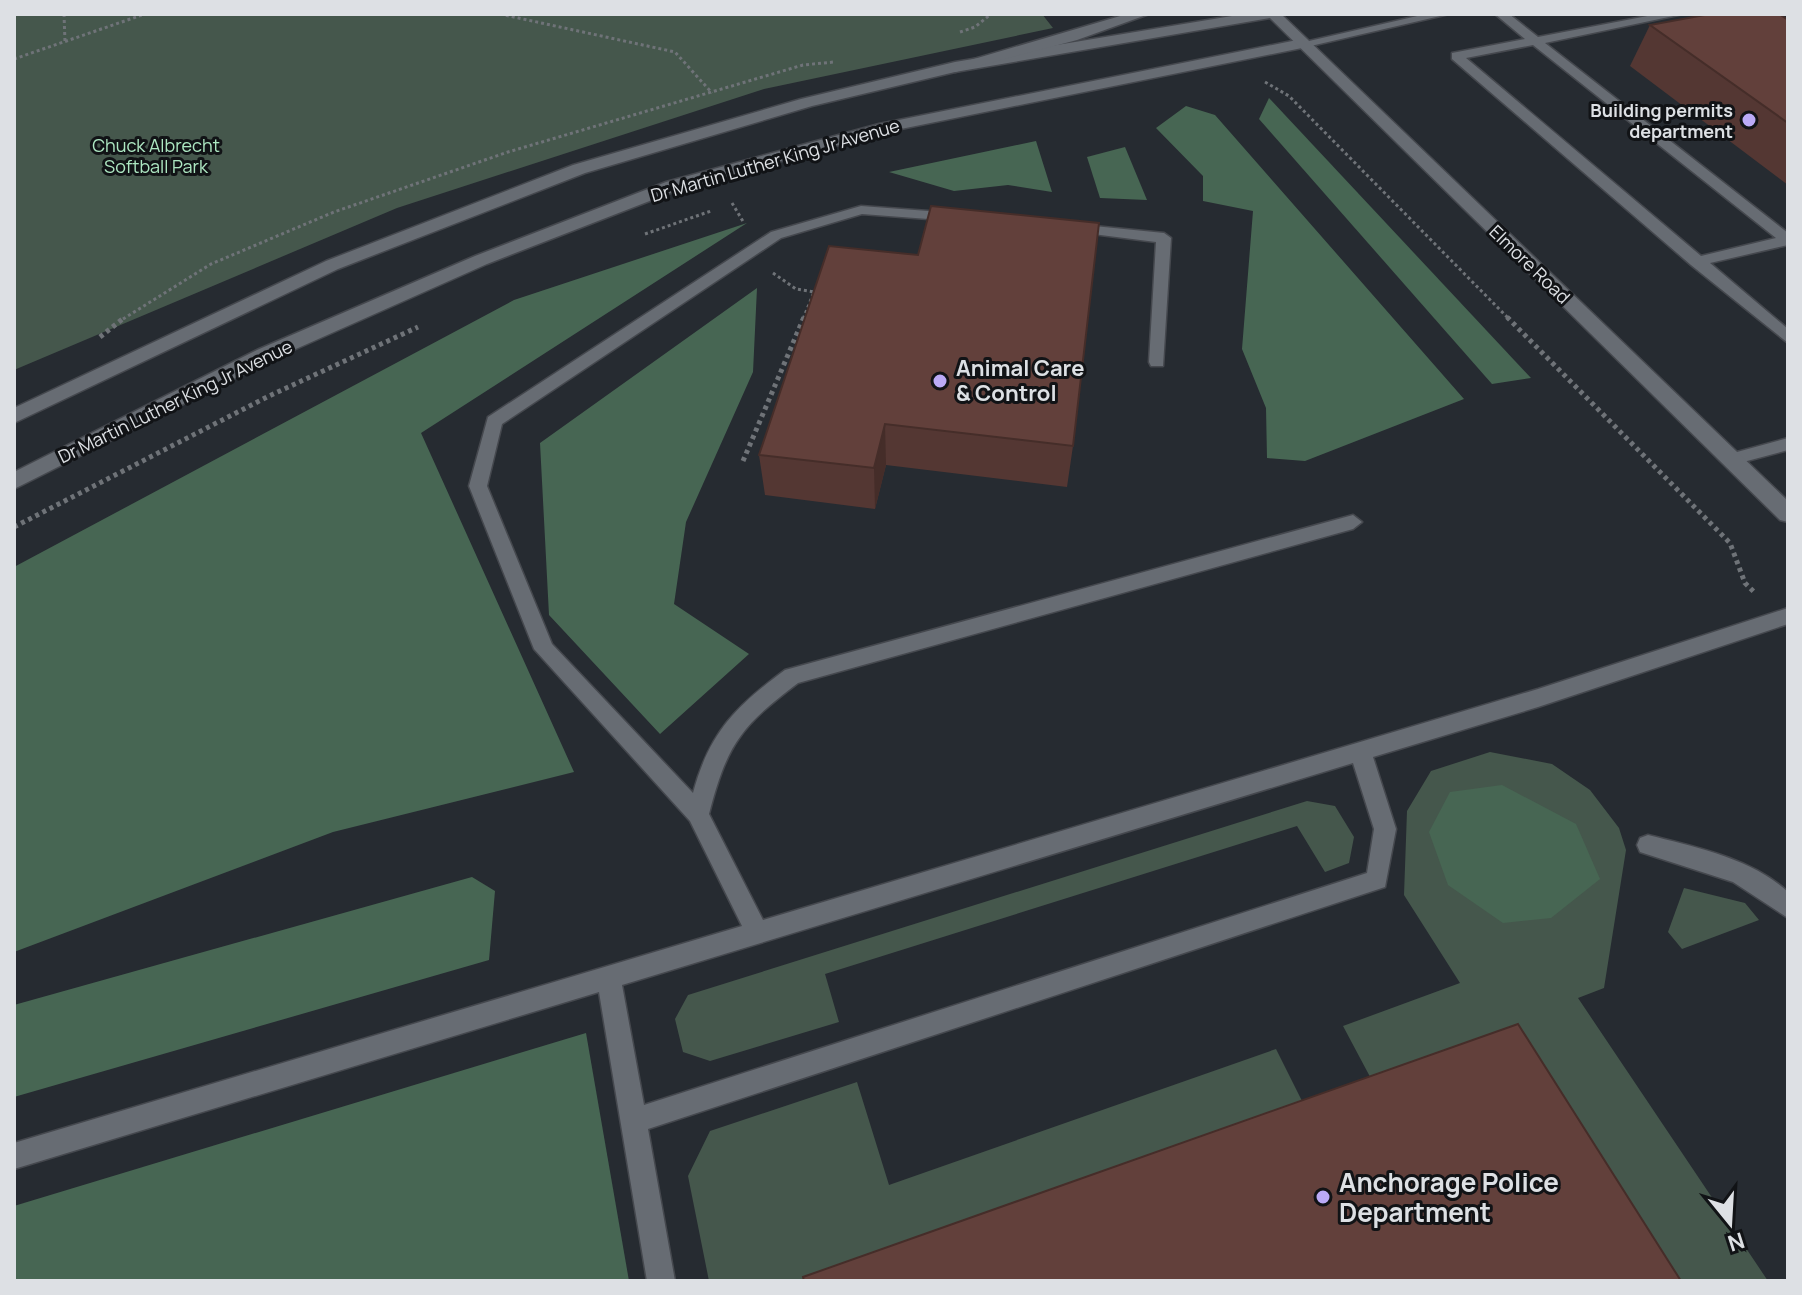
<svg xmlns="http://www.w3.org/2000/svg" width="1802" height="1295" font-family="Manrope,sans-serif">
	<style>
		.green { fill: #45574c }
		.forest { fill: #476653 }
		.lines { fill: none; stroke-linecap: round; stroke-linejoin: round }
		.service-casing { stroke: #45484e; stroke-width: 3 }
		.tertiary-casing { stroke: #45484e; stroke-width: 3 }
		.secondary-casing { stroke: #45484e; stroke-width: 3 }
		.path-far1 { stroke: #6f7378; stroke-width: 3; stroke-dasharray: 3 3; stroke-linecap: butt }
		.path { stroke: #6f7378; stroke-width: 5; stroke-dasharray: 4 4; stroke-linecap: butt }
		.service { fill: #676c73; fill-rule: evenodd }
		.tertiary { fill: #676c73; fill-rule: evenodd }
		.secondary { fill: #676c73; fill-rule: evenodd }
		.wall { fill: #543733 }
		.shaded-wall { fill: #452d29 }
		.building { fill: #62403b; stroke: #452d29; stroke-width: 2 }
		.poi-dot { fill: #bbaaf6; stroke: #111316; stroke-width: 3 }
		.labels { text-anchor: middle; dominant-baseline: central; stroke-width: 6; stroke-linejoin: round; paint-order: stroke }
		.far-poi-label { font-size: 18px; font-weight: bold; fill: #dde0e4; stroke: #111316; text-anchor: end }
		.far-park-label { font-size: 18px; fill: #ade7c2; stroke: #111316 }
		.far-street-label { font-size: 18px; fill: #dde0e4; stroke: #111316 }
		.poi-label { font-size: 22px; font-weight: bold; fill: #dde0e4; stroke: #111316; text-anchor: start }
		.near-poi-label { font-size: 26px; font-weight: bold; fill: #dde0e4; stroke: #111316; text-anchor: start }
	</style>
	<rect width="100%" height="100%" fill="#262b31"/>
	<g class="green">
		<polygon points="14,14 1042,14 1053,28 764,89 397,208 14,370"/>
		<polygon points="1490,752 1552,764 1590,790 1619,828 1626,850 1604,988 1578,998 1768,1281 1626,1281 1376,1088 1343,1026 1460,983 1404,895 1407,811 1431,771"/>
		<polygon points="1307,801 1335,806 1354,837 1349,863 1325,872 1297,826 825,974 839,1022 710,1061 683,1052 675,1019 688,995"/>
		<polygon points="1684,888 1745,903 1759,920 1682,949 1668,932"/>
		<polygon points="1276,1049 1308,1113 835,1281 709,1281 688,1176 710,1131 857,1082 889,1185"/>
	</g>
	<g class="forest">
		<polygon points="1269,98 1531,378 1492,384 1259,119"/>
		<polygon points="1186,106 1215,115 1464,399 1305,461 1267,458 1266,408 1242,349 1253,211 1203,201 1203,176 1156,128"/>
		<polygon points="1036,141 1052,192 1008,185 954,191 889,172"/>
		<polygon points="1125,147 1147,200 1100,198 1087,157"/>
		<polygon points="747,223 421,433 574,772 333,832 14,952 14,567 514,300"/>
		<polygon points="757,288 753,372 686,522 674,604 749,654 660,734 549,615 540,443"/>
		<polygon points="1502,785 1576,824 1600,879 1551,918 1503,923 1448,885 1429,832 1450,792"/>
		<polygon points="472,877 495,891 489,960 14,1097 14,1005"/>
		<polygon points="586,1033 629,1281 14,1281 14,1206"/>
	</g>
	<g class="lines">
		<defs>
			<g id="service">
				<polygon points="1426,14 1449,14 1302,48 1296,44"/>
				<path d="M1495,14H1509L1538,37L1658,14H1683L1545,43L1788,233V245L1710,263L1788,329V343L1691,265L1452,59V53L1525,39ZM1533,45L1776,238L1701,256L1466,58Z"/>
				<path d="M861,206L955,213L962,217L955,221L862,214L781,238L502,424L487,486L552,644L693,793C709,733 736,706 785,670L1353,515L1362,522L1353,529L798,683C741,726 727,744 709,814L763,920L1538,689L1788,608V624L1538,707L1373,757L1396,829L1385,887L648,1129L675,1281H647L599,992L14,1169V1143L742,926L690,821L534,649L469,486L488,417L771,232ZM1353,763L1374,829L1367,873L644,1105L622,985Z"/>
				<polygon points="1074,224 1164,233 1171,238 1163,366 1151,366 1149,362 1156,242 1069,231 1067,228"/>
				<polygon points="1788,438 1788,450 1732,465 1723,459 1726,455"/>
				<path d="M1648,835C1695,847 1751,858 1788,892V918L1733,882L1640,852L1637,845L1640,838Z"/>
			</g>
			<g id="tertiary">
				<polygon points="1244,14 1277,14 1270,18 955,72 812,106 585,173 338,269 14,423 14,408 326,261 573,165 801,99 955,62"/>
				<polygon points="1302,39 1307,41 1307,47 881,133 678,190 487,264 271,360 14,489 14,472 257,350 475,256 666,182 879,124"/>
			</g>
			<g id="secondary">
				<polygon points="1127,14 1149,14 1077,40 955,72 947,67"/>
				<polygon points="1266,14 1281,14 1788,501 1788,522 1780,520"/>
			</g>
		</defs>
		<use href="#service" class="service-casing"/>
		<use href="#tertiary" class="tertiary-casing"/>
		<use href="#secondary" class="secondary-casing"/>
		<g class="path-far1">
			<polyline points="64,14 65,42"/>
			<polyline points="500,14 675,52 712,93"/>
			<polyline points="960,32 975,27 991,14"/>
			<polyline points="14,59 145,14"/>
			<polyline points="1265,82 1289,96 1509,319"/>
			<polyline points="732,203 744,223"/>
			<polyline points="645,234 711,211"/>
			<polyline points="773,273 796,289 814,292 803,319"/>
			<polyline points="123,319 211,264 334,212 508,152 803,65 834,62"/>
		</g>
		<g class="path">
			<polyline points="1507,317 1730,543 1745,583 1756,594"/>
			<polyline points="100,337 125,317"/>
			<polyline points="743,461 804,317"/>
			<polyline points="14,527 269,396 418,327"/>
		</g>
		<use href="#service" class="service"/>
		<use href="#tertiary" class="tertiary"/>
		<use href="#secondary" class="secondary"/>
	</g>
	<g class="wall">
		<polygon points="1788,20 1788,185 1630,66 1650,25"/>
		<polygon points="829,246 1073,446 1067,487 886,465 875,509 765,495 759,455"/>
	</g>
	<polygon class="shaded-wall" points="885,424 886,465 875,509 874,468"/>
	<g class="building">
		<polygon points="1710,14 1779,14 1788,20 1788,123 1650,25"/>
		<polygon points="931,206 1099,223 1073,446 885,424 874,468 759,455 829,246 918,255"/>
		<polygon points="1518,1024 1681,1281 804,1281 803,1277"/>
	</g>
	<g class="poi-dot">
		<circle cx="1749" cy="120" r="8"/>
		<circle cx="940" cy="381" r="8"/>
		<circle cx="1323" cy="1197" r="8"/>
	</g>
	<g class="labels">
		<g class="far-poi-label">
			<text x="1733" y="110">Building permits<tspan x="1733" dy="21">department</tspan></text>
		</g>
		<g class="far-park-label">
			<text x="156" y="145">Chuck Albrecht<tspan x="156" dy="21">Softball Park</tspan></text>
		</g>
		<g class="far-street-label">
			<text transform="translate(775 160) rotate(-16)">Dr Martin Luther King Jr Avenue</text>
			<text transform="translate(1530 264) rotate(44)">Elmore Road</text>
			<text transform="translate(175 401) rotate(-26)">Dr Martin Luther King Jr Avenue</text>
		</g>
		<g class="poi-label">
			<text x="956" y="368">Animal Care<tspan x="956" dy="25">&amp; Control</tspan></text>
		</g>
		<g class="near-poi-label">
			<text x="1339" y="1182">Anchorage Police<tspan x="1339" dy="30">Department</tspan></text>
		</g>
	</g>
	<rect width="1802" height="1295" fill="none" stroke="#dde0e4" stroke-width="32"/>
	<g transform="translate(1730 1223) rotate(162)" stroke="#111316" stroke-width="6" paint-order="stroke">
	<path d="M0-6L14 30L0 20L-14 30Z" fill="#dde0e4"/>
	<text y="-12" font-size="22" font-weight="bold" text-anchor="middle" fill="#dde0e4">N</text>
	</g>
</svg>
